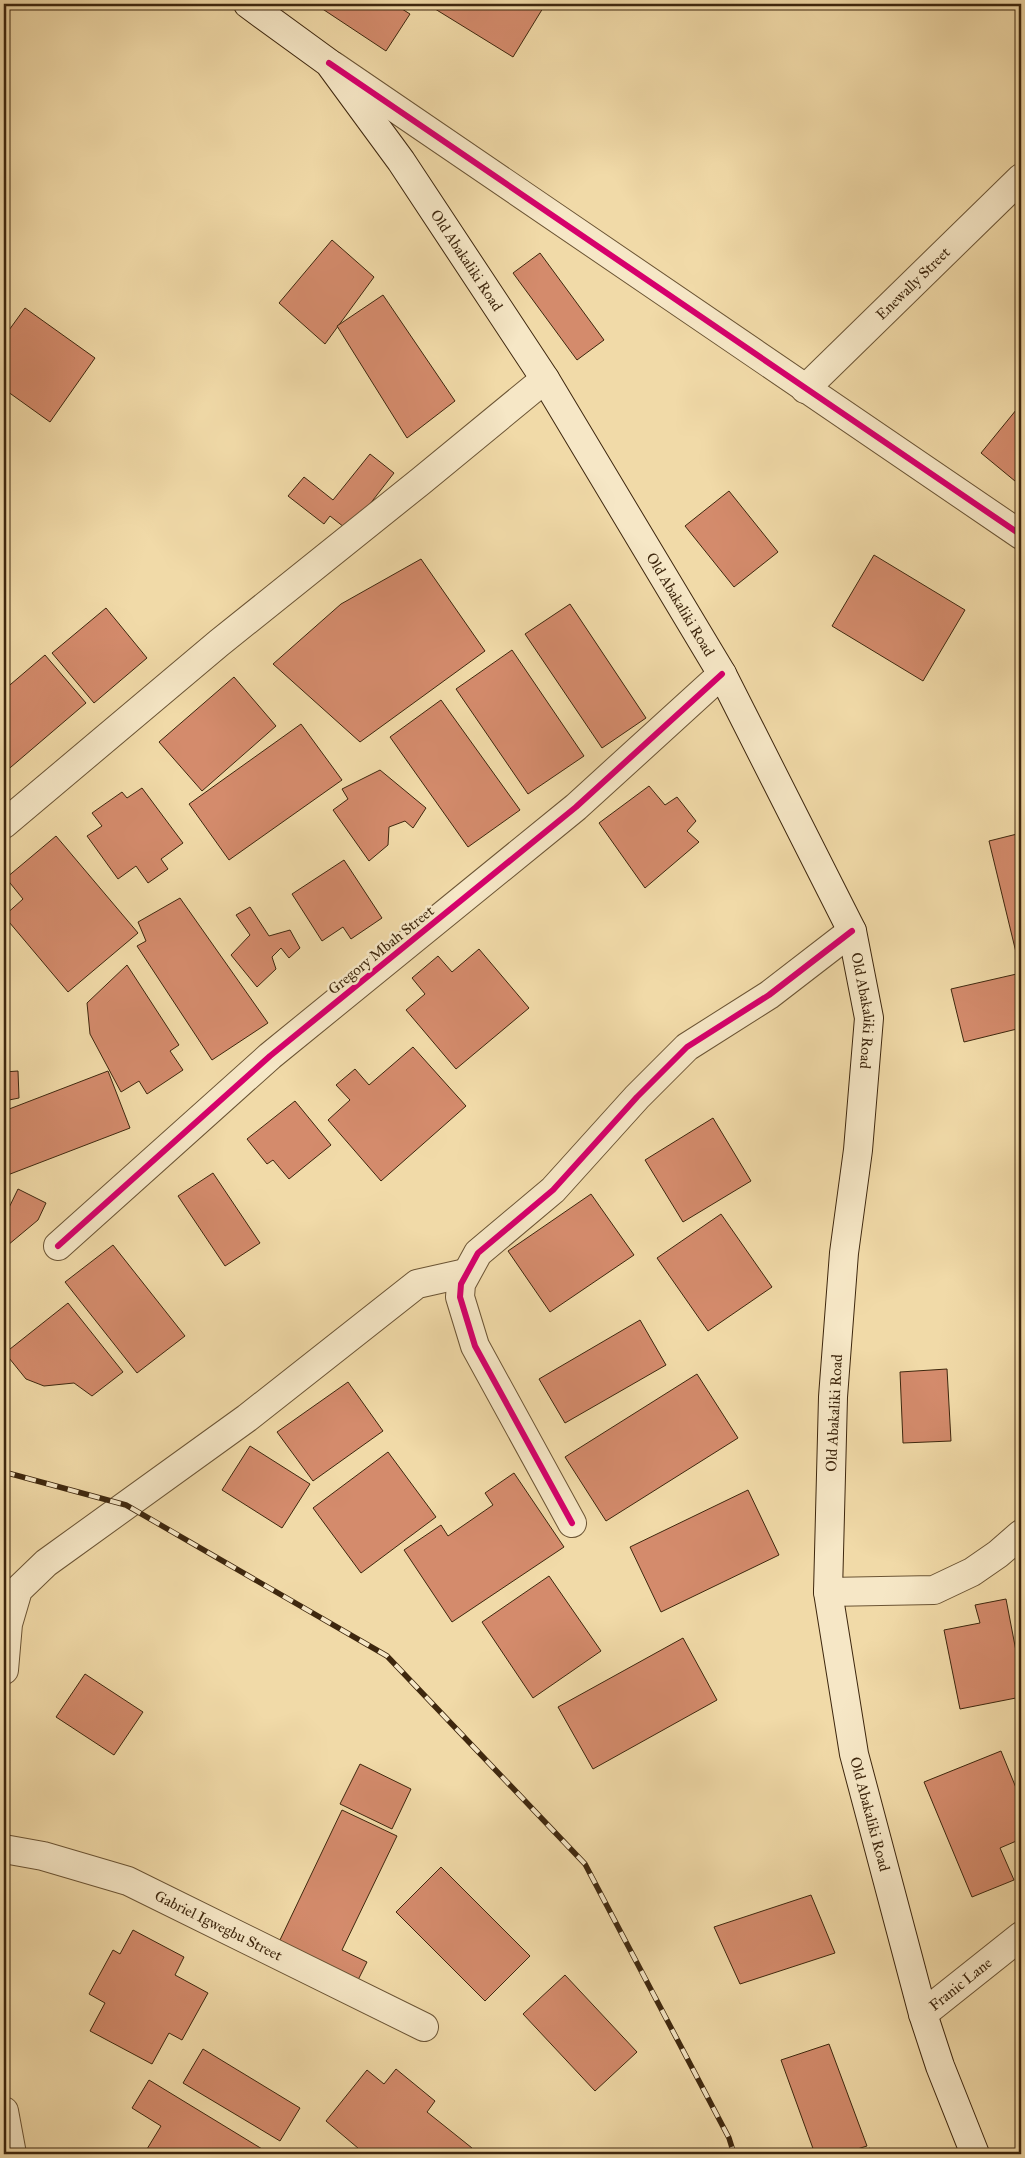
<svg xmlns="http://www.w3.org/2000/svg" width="1025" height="2158" font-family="'IM FELL Great Primer',serif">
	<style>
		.building { fill: #d48b6c; stroke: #3e270e }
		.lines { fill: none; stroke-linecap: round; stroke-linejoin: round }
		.minor-casing { stroke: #6b5434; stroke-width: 30 }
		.secondary-casing { stroke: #3e270e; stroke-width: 30 }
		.minor { stroke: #f6e7c6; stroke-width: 28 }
		.secondary { stroke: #f6e7c6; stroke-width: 28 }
		.rail-casing { stroke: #3e270e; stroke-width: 5.5 }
		.rail { stroke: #f6e7c6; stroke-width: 4; stroke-dasharray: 11; stroke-linecap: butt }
		.cycleway-casing { stroke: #f6e7c6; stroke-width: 9 }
		.cycleway { stroke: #d6006c; stroke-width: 6 }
		.labels { text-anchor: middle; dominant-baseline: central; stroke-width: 5; stroke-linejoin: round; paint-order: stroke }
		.street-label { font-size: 15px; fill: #3e270e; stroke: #f6e7c6 }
	</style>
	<rect width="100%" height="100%" fill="#f1daa8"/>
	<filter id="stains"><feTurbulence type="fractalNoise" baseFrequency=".004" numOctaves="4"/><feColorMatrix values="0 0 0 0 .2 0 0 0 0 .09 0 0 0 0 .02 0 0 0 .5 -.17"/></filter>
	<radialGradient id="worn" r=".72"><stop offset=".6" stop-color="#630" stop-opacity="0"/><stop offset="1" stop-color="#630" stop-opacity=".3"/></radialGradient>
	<g class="building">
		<polygon points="315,4 394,4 410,14 386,51"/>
		<polygon points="427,4 536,4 543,8 513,57"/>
		<polygon points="332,240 374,277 325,344 279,303"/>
		<polygon points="540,253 604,340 577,360 513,273"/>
		<polygon points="383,295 455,401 407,438 337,326"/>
		<polygon points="25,308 95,358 50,422 4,389 4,337"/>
		<polygon points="1021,404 1021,486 981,453"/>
		<polygon points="370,454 394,473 349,531 330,516 324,524 288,496 304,477 333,500"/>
		<polygon points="729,491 778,552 734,587 685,526"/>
		<polygon points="874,555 965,610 923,681 832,626"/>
		<polygon points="421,559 485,651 360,742 273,664 341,604"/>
		<polygon points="570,604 646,718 602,748 525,634"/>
		<polygon points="106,608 147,658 94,703 52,653"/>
		<polygon points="512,650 584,756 528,794 456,689"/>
		<polygon points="45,655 86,703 4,773 4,690"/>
		<polygon points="234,677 276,726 202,791 159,742"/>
		<polygon points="441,700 520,810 468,847 390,737"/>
		<polygon points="301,724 342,780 229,860 189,804"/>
		<polygon points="380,770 426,808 413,828 405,821 389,827 388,845 369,861 333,810 348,799 342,789"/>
		<polygon points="649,786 665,805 677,797 696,821 687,831 699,842 645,888 599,823"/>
		<polygon points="142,788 183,843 161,859 168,869 148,883 136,866 118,879 87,836 102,826 92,813 122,792 127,798"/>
		<polygon points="1021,833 1021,1028 964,1042 951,989 1021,973 989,841"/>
		<polygon points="56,836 138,933 68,992 4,916 23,899 6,878"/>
		<polygon points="344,860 382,918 351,939 343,927 322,941 292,894"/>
		<polygon points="180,898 268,1023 212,1060 137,946 146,941 138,922"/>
		<polygon points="250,907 269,936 290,930 300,948 289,958 281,948 272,957 276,969 257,987 231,955 250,935 236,915"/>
		<polygon points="479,949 529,1008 456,1069 406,1010 425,994 412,978 438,956 452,972"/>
		<polygon points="127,965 179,1045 170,1051 183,1070 147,1094 139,1081 121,1092 90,1034 87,1003"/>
		<polygon points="413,1047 466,1106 381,1181 328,1120 350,1100 336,1085 355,1069 369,1085"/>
		<polygon points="18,1071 19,1098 4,1101 4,1072"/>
		<polygon points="108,1071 130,1128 5,1176 4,1111"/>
		<polygon points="295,1101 331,1145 289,1179 273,1160 267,1164 247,1139"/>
		<polygon points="713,1118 751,1181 683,1222 645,1160"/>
		<polygon points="1021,1136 1021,1169 1016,1151"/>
		<polygon points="213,1173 260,1243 225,1266 178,1196"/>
		<polygon points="18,1189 46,1203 38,1220 8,1245 4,1246 4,1218"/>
		<polygon points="591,1194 634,1255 550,1312 508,1251"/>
		<polygon points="721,1214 772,1287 708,1331 657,1258"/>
		<polygon points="113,1245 185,1336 137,1373 65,1282"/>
		<polygon points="68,1303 123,1372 92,1396 74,1383 44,1386 26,1379 5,1353"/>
		<polygon points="640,1320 666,1365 565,1423 539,1379"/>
		<polygon points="947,1369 951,1441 903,1443 900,1372"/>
		<polygon points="697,1374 738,1438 606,1521 565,1457"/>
		<polygon points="348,1382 383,1431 313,1481 277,1432"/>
		<polygon points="250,1446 310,1484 282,1528 222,1490"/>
		<polygon points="388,1452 436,1517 361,1573 313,1508"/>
		<polygon points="514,1473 564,1547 452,1622 404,1550 441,1525 448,1536 493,1505 485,1493"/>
		<polygon points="748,1490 779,1555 661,1612 630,1547"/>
		<polygon points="549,1576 601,1651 533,1698 482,1622"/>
		<polygon points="1006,1599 1021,1677 1021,1697 960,1709 944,1630 980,1623 975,1605"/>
		<polygon points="683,1638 717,1700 593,1769 558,1707"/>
		<polygon points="85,1674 143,1712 114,1755 56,1717"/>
		<polygon points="1001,1751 1021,1800 1021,1839 1000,1848 1014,1880 972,1897 924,1782"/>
		<polygon points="360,1764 411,1789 392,1829 340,1804"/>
		<polygon points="342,1810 397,1836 342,1950 367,1962 358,1980 279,1942"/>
		<polygon points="441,1867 530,1956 485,2001 396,1912"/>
		<polygon points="811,1895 835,1953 740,1984 714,1927"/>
		<polygon points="133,1930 184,1957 175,1975 208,1993 182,2040 169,2033 152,2064 90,2031 105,2003 89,1994 113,1950 120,1954"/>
		<polygon points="565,1975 637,2052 595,2091 523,2014"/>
		<polygon points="829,2044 867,2146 841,2154 815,2154 781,2060"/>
		<polygon points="203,2049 300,2108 280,2141 183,2083"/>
		<polygon points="396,2069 435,2101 427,2112 472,2148 467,2154 365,2154 326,2121 367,2070 384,2084"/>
		<polygon points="149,2080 267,2152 266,2154 156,2154 147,2149 161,2126 132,2108"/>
		<polygon points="870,2148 872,2154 857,2154"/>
	</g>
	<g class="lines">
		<defs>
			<g id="minor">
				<polyline points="332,65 1021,535"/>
				<path id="s1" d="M805,389L1021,178"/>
				<polyline points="4,824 219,643 421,481 545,379"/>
				<polyline points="58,1246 270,1056 576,807 722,674"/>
				<polyline points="572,1523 475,1346 460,1297 461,1284 478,1253 553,1190 637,1097 687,1047 769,995 852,931"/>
				<polyline points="828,1592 934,1590 972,1572 998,1554 1021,1534"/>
				<polyline points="4,1670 8,1624 18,1590 46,1563 247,1418 417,1284 466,1273"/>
				<path id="s2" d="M4,1849L43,1856L128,1881L424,2027"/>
				<path id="s3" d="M923,2014L1021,1936"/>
				<polyline points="4,2111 12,2154"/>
			</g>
			<g id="secondary">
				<path id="s4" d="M248,4L329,63L401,161L545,379L722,674L852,931L869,1018L858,1150L844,1253L833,1397L828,1592L854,1754L923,2014L940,2066L975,2154"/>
			</g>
		</defs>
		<use href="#minor" class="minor-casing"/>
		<use href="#secondary" class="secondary-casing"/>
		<use href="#minor" class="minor"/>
		<use href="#secondary" class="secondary"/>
		<defs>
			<polyline id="rail" points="4,1472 126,1505 387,1656 585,1864 729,2138 734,2154"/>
		</defs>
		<use href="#rail" class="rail-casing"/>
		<use href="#rail" class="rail"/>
		<defs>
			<g id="cycleway">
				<polyline points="329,63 1021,535"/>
				<polyline points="58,1246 270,1056 576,807 722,674"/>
				<polyline points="572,1523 475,1346 460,1297 461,1284 478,1253 553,1190 637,1097 687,1047 769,995 852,931"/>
			</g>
		</defs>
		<use href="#cycleway" class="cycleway-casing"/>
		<use href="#cycleway" class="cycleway"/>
	</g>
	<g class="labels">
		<g class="street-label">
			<text stroke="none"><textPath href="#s4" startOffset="341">Old Abakaliki Road</textPath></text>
			<text stroke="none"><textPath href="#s1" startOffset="151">Enewally Street</textPath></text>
			<text stroke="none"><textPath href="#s4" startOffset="746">Old Abakaliki Road</textPath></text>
			<text transform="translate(381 950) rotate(-39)">Gregory Mbah Street</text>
			<text stroke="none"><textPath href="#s4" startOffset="1196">Old Abakaliki Road</textPath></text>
			<text transform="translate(834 1413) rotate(-87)">Old Abakaliki Road</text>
			<text stroke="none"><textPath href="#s4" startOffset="2006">Old Abakaliki Road</textPath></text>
			<text stroke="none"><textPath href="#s2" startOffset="229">Gabriel Igwegbu Street</textPath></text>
			<text stroke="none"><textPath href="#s3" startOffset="48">Franic Lane</textPath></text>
		</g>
	</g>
	<rect width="1025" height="2158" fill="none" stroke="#f1daa8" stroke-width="20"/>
	<rect x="5" y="5" width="1015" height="2148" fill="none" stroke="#3e270e" stroke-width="2.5"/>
	<rect x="10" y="10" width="1005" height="2138" fill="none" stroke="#3e270e"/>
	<rect width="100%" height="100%" filter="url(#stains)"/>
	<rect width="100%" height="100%" fill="url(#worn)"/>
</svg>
